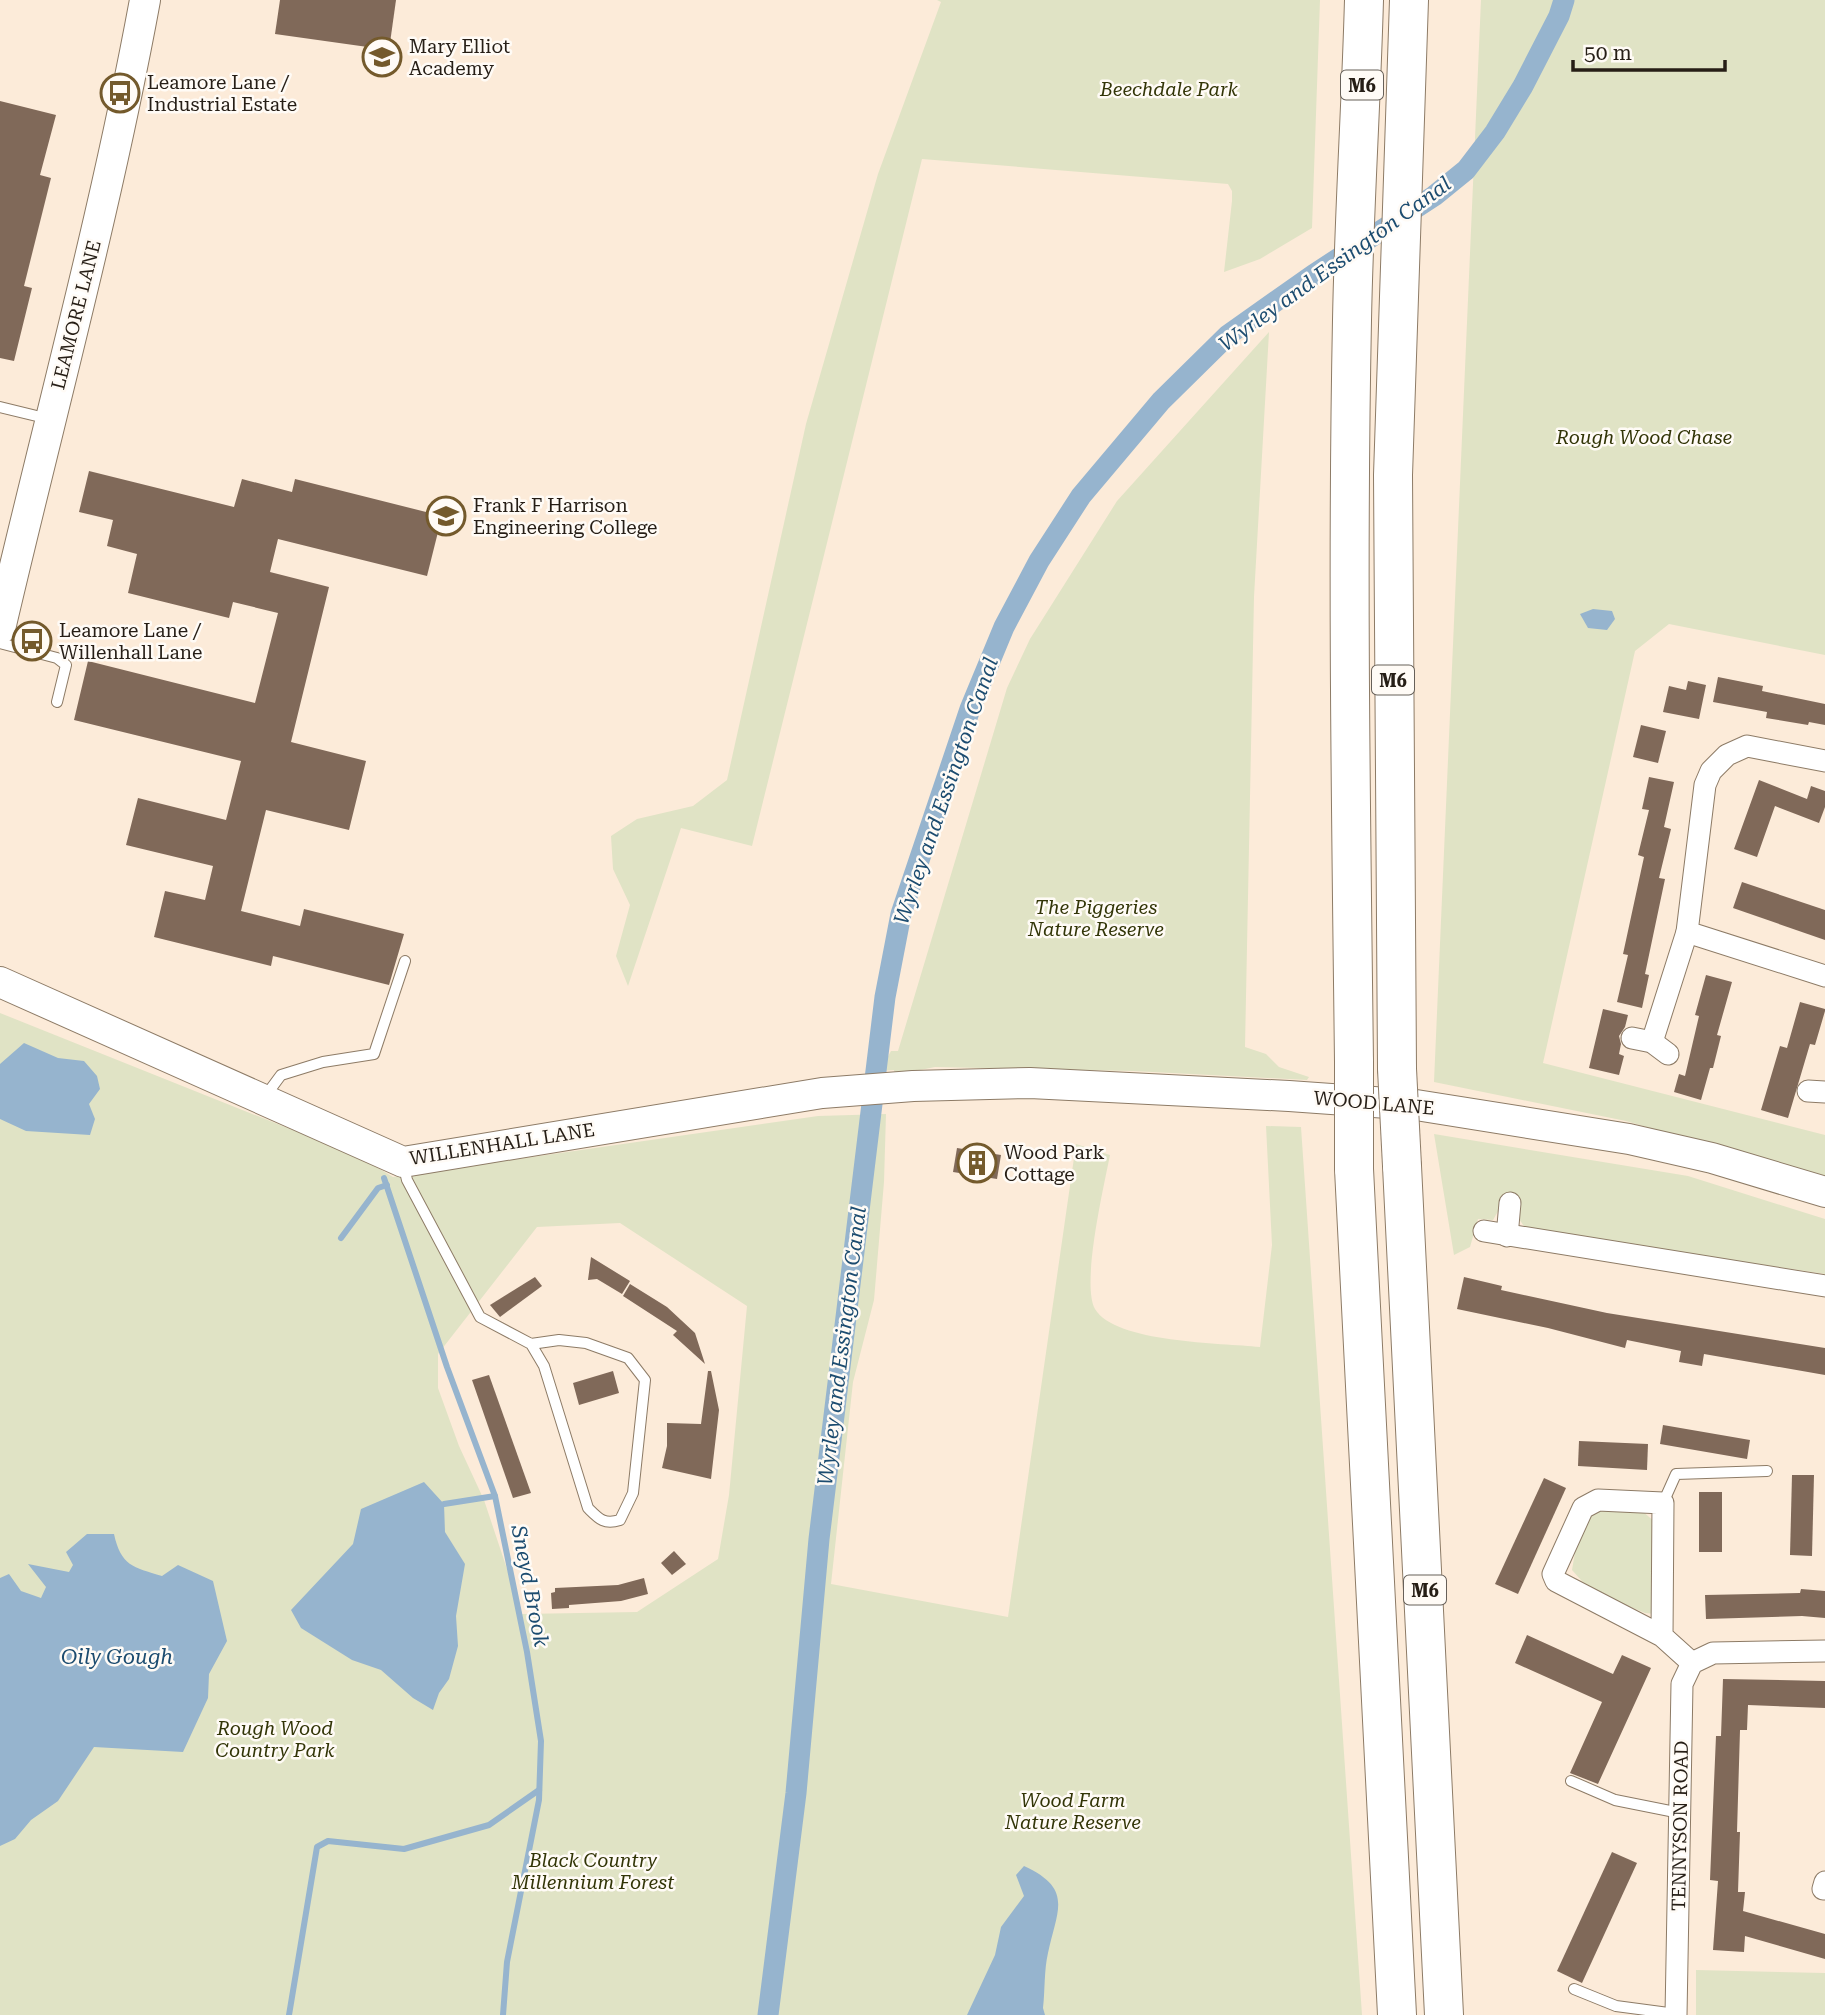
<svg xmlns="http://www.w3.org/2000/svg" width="1825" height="2015" font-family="'Roboto Serif',serif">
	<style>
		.green { fill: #e0e3c5; fill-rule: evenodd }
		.water { fill: #96b4ce }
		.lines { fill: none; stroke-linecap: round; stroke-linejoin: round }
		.stream { stroke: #96b4ce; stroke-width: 6 }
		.canal { stroke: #96b4ce; stroke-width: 21 }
		.building { fill: #806959 }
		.lane-casing { stroke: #8d7b66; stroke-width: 12 }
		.street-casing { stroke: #8d7b66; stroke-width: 23 }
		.secondary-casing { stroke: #8d7b66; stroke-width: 32 }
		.highway-casing { stroke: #8d7b66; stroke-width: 40 }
		.lane { stroke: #fff; stroke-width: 10 }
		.street { stroke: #fff; stroke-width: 21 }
		.secondary { stroke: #fff; stroke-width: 30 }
		.highway { stroke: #fff; stroke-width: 38 }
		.highway-bridge-casing { stroke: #8d7b66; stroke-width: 40; stroke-linecap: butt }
		.highway-bridge { stroke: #fff; stroke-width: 38 }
		.labels { text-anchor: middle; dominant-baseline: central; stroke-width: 5; stroke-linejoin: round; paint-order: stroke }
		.shield { fill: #fffbf6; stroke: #676059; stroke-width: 2 }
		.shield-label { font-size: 18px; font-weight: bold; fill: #261e16 }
		.poi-label { font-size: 19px; fill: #261e16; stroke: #fffbf6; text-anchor: start }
		.park-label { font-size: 19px; font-style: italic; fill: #323507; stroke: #fffbf6 }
		.street-label { font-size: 19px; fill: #261e16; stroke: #fffbf6 }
		.water-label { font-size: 21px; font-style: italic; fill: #1c4c70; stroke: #fffbf6 }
	</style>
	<rect width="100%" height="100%" fill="#fcebd9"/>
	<g class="green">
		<polygon points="937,0 1320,0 1312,228 1260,259 1224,272 1232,201 1232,191 1228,184 922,159 752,846 681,828 628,986 616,956 630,905 613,869 611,836 637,819 693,806 727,780 806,424 878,174 941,2"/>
		<polygon points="1481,0 1825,0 1825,655 1669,624 1635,651 1543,1063 1825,1135 1825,1179 1626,1121 1434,1082"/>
		<polygon points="1269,332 1254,597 1245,1047 1266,1054 1279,1067 1309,1077 1307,1080 1133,1071 935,1067 895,1075 894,1070 880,1071 891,1051 898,1051 1007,688 1030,639 1117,501"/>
		<path d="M0,1013L360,1157L393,1177L818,1116L886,1114L884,1182L874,1300L853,1382L831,1584L1008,1617L1076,1144L1110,1155C1104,1186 1081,1284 1095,1309C1115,1343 1222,1343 1260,1347L1272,1245L1266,1126L1301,1127L1362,2015H0ZM620,1223L747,1306L729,1495L718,1559L637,1612L522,1614L484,1500L459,1446L438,1388V1354L537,1227Z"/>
		<polygon points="1434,1134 1688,1176 1825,1219 1825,1274 1526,1229 1505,1199 1493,1220 1478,1219 1470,1247 1454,1255"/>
		<polygon points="1594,1511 1642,1511 1655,1522 1656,1614 1645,1613 1590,1590 1572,1570 1578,1535"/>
		<polygon points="1696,1970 1825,1973 1825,2015 1696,2015"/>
	</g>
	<g class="water">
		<polygon points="1593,609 1612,611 1615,619 1607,630 1588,628 1580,614"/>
		<polygon points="24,1043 58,1058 84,1061 97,1076 100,1089 89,1104 95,1119 90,1135 26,1131 0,1119 0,1064"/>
		<polygon points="424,1482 444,1504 445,1532 465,1564 456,1616 458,1646 449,1679 439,1693 433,1710 413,1698 381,1670 352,1660 301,1628 291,1610 353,1544 361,1509"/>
		<path d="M87,1534H114C121,1566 133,1567 162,1576L178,1565L213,1581L227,1641L209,1674L208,1698L183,1752L94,1747L58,1801L31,1820L15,1839L0,1846V1578L9,1574L21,1591L41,1598L46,1587L28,1564L69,1572L73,1565L66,1552Z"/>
		<path d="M1024,1866C1074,1889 1057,1910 1048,1953C1044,1970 1045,1990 1043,2008L1045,2015H967L995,1955L1001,1927L1024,1896L1016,1875Z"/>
	</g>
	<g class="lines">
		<g class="stream">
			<polyline points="384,1178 447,1367 495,1496 527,1652 541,1741 539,1800 507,1962 503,2015"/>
			<polyline points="341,1238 378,1188 387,1185"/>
			<polyline points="444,1504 495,1496"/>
			<polyline points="289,2015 317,1847 328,1841 404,1849 489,1825 539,1790"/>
		</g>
		<polyline class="canal" points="768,2015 796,1793 819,1539 885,997 901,914 970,709 1004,627 1039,561 1081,496 1161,401 1228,335 1313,275 1434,196 1466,170 1495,132 1523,86 1559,16 1564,0"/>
	</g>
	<g class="building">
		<polygon points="280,0 396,0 389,50 275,34"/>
		<polygon points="0,101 56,115 40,175 51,178 24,286 32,288 14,361 0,358"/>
		<polygon points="89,471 234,507 242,479 292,492 295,479 442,516 427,576 278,539 270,572 329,587 291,742 366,761 349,830 266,810 241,911 300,926 304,909 404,934 389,985 273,956 271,966 154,937 165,891 205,900 213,866 126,845 138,798 226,820 241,761 74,720 88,661 255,703 278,613 233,602 229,618 128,593 137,554 107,546 113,520 79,512"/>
		<polygon points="1718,677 1763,686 1762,691 1825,704 1825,725 1809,722 1808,725 1766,718 1767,712 1713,702"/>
		<polygon points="1688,681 1706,685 1699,719 1663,712 1669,686 1686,690"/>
		<polygon points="1641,725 1666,731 1658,763 1633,757"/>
		<polygon points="1649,777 1674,782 1664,827 1671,829 1659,878 1665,879 1645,974 1649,975 1642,1008 1617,1002 1628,955 1623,954 1644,857 1638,855 1649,810 1642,809"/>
		<polygon points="1759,780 1807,799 1811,786 1825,791 1825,807 1819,823 1775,806 1757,857 1734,849"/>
		<polygon points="1742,882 1825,910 1825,940 1733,908"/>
		<polygon points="1706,975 1732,982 1717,1035 1721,1036 1713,1068 1710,1068 1701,1100 1674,1092 1679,1074 1685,1076 1699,1016 1695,1015"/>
		<polygon points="1800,1002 1825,1009 1825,1011 1815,1045 1810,1044 1788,1118 1761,1110 1780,1046 1787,1048"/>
		<polygon points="1603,1009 1628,1015 1625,1027 1619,1036 1621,1044 1619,1054 1624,1056 1619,1075 1589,1068"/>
		<polygon points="957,1148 1001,1155 997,1179 953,1172"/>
		<polygon points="591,1257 630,1281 622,1294 597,1279 588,1280"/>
		<polygon points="535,1277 542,1286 500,1317 490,1305"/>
		<polygon points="1464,1277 1502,1286 1501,1290 1607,1313 1825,1348 1825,1375 1704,1354 1702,1366 1679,1362 1681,1351 1627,1340 1625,1348 1548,1328 1457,1309"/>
		<polygon points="630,1284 667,1307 695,1333 705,1364 673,1335 677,1331 623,1296"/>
		<polygon points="613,1371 619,1393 579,1405 573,1383"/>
		<polygon points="708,1371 711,1371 719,1410 711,1479 662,1468 667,1446 667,1423 701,1424"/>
		<polygon points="489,1375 531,1493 513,1498 472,1380"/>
		<polygon points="1663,1425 1750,1440 1747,1459 1660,1444"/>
		<polygon points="1579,1441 1648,1444 1647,1470 1578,1466"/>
		<polygon points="1792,1475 1814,1475 1812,1556 1790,1555"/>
		<polygon points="1544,1478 1566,1488 1518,1594 1495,1584"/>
		<rect x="1699" y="1492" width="23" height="60"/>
		<polygon points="674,1551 686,1564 672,1575 661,1563"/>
		<polygon points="644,1578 648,1594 621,1601 569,1605 569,1608 552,1609 551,1593 555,1592 555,1588 618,1585"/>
		<polygon points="1801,1589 1825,1591 1825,1618 1802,1616 1706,1619 1705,1595 1800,1593"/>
		<polygon points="1527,1635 1613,1674 1622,1655 1651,1668 1598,1784 1570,1773 1602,1702 1515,1663"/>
		<polygon points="1723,1679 1825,1681 1825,1708 1748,1705 1747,1730 1740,1730 1737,1832 1740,1832 1738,1892 1745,1892 1743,1911 1825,1934 1825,1959 1745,1936 1744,1952 1713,1950 1718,1881 1710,1880 1714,1783 1716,1736 1721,1736"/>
		<polygon points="1612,1852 1637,1863 1582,1983 1557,1971"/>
	</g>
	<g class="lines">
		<defs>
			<g id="lane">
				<polyline points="0,407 49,419"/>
				<polyline points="0,643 57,658 66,665 57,702"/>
				<polyline points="264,1098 281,1075 323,1062 374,1054 405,961"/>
				<path d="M403,1163L407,1180L480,1317L531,1344L559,1340L586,1343L628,1358L645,1380L633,1493L620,1520C604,1525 599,1519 588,1508L544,1366L531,1344"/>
				<polyline points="1663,1503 1676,1474 1767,1471"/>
				<polyline points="1571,1781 1615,1800 1680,1813"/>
				<polyline points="1574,1989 1616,2006 1676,2014"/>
			</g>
			<g id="street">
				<polyline points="1825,761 1747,746 1727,755 1711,771 1705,785 1687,932 1825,976"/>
				<polyline points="1632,1038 1652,1042 1668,1054"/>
				<polyline points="1652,1042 1687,932"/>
				<polyline points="1808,1091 1825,1092"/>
				<polyline points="1484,1231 1825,1286"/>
				<polyline points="1507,1236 1510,1203"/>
				<polyline points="1662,1636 1663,1503 1598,1500 1583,1508 1553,1574 1556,1581 1662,1636 1692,1663"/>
				<polyline points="1825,1882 1823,1889 1825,1889"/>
				<polyline points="1676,2015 1682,1684 1692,1663 1713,1653 1825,1651"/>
			</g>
			<g id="secondary">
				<path d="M0,629C49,419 106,212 145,0"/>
				<polyline points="0,982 403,1162 822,1093 913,1086 1030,1083 1289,1096 1416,1105 1629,1139 1712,1158 1825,1192"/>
			</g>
			<g id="highway">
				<path d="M1354,1062C1351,815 1347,567 1352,320C1354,213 1361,107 1364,0"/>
				<polyline points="1397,1069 1393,475 1409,0"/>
				<polyline points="1402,1166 1444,2015"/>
				<polyline points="1354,1169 1397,2015"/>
			</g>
		</defs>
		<use href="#lane" class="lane-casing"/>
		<use href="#street" class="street-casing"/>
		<use href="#secondary" class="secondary-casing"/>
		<use href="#highway" class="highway-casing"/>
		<use href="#lane" class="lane"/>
		<use href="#street" class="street"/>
		<use href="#secondary" class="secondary"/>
		<use href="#highway" class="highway"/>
		<defs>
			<g id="highway-bridge">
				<polyline points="1397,1069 1402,1166"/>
				<polyline points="1354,1169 1354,1062"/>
			</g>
		</defs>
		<use href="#highway-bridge" class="highway-bridge-casing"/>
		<use href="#highway-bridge" class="highway-bridge"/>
	</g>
	<defs>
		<symbol id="school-ring" viewBox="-11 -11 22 22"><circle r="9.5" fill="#fffbf6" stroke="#745a2c" stroke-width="1.5"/><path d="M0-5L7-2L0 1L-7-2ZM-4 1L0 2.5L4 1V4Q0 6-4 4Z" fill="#745a2c"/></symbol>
		<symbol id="bus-ring" viewBox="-11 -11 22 22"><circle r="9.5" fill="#fffbf6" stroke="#745a2c" stroke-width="1.5"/><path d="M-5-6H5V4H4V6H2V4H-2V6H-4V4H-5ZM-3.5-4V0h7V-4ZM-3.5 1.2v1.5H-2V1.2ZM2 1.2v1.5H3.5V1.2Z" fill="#745a2c"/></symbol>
		<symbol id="building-ring" viewBox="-11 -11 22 22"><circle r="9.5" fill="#fffbf6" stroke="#745a2c" stroke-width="1.5"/><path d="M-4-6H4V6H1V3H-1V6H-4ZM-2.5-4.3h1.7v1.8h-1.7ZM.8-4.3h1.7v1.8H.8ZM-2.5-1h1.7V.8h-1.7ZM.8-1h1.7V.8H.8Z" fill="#745a2c"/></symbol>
	</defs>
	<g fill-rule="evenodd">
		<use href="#school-ring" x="360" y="35" width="44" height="44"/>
		<use href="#bus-ring" x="98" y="71" width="44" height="44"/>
		<use href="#school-ring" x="424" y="494" width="44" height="44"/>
		<use href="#bus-ring" x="10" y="619" width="44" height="44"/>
		<use href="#building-ring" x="955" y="1141" width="44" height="44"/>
	</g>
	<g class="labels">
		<g class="shield">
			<rect x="1341" y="70.5" width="42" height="29" rx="5"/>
			<rect x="1372" y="665.5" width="42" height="29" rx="5"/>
			<rect x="1404" y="1575.5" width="42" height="29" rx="5"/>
		</g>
		<g class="shield-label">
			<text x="1362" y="85">M6</text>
			<text x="1393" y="680">M6</text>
			<text x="1425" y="1590">M6</text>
		</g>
		<g class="poi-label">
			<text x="409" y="46">Mary Elliot<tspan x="409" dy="22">Academy</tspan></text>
			<text x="147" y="82">Leamore Lane /<tspan x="147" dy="22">Industrial Estate</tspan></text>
			<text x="473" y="505">Frank F Harrison<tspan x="473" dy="22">Engineering College</tspan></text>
			<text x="59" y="630">Leamore Lane /<tspan x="59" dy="22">Willenhall Lane</tspan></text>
			<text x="1004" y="1152">Wood Park<tspan x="1004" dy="22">Cottage</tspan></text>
		</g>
		<g class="park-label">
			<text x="1169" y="89">Beechdale Park</text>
			<text x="1644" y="437">Rough Wood Chase</text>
			<text x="1096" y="907">The Piggeries<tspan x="1096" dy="22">Nature Reserve</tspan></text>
			<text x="275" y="1728">Rough Wood<tspan x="275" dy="22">Country Park</tspan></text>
			<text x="1073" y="1800">Wood Farm<tspan x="1073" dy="22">Nature Reserve</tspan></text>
			<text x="593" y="1860">Black Country<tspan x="593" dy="22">Millennium Forest</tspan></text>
		</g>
		<g class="street-label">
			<text transform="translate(76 315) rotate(-76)">LEAMORE LANE</text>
			<text transform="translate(1374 1103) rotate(5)">WOOD LANE</text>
			<text transform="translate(502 1144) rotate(-9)">WILLENHALL LANE</text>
			<text transform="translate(1680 1826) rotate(-89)">TENNYSON ROAD</text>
		</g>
		<g class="water-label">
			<text transform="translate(1335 264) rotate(-36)">Wyrley and Essington Canal</text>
			<text transform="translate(946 791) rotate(-71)">Wyrley and Essington Canal</text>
			<text transform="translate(842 1346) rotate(-83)">Wyrley and Essington Canal</text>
			<text transform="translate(530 1586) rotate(79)">Sneyd Brook</text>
			<text x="117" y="1657">Oily Gough</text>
		</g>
	</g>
	<path d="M1573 60v10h152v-10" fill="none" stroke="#261e16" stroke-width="3.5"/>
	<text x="1584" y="60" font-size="21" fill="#261e16" stroke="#fffbf6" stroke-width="5" paint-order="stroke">50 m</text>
</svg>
